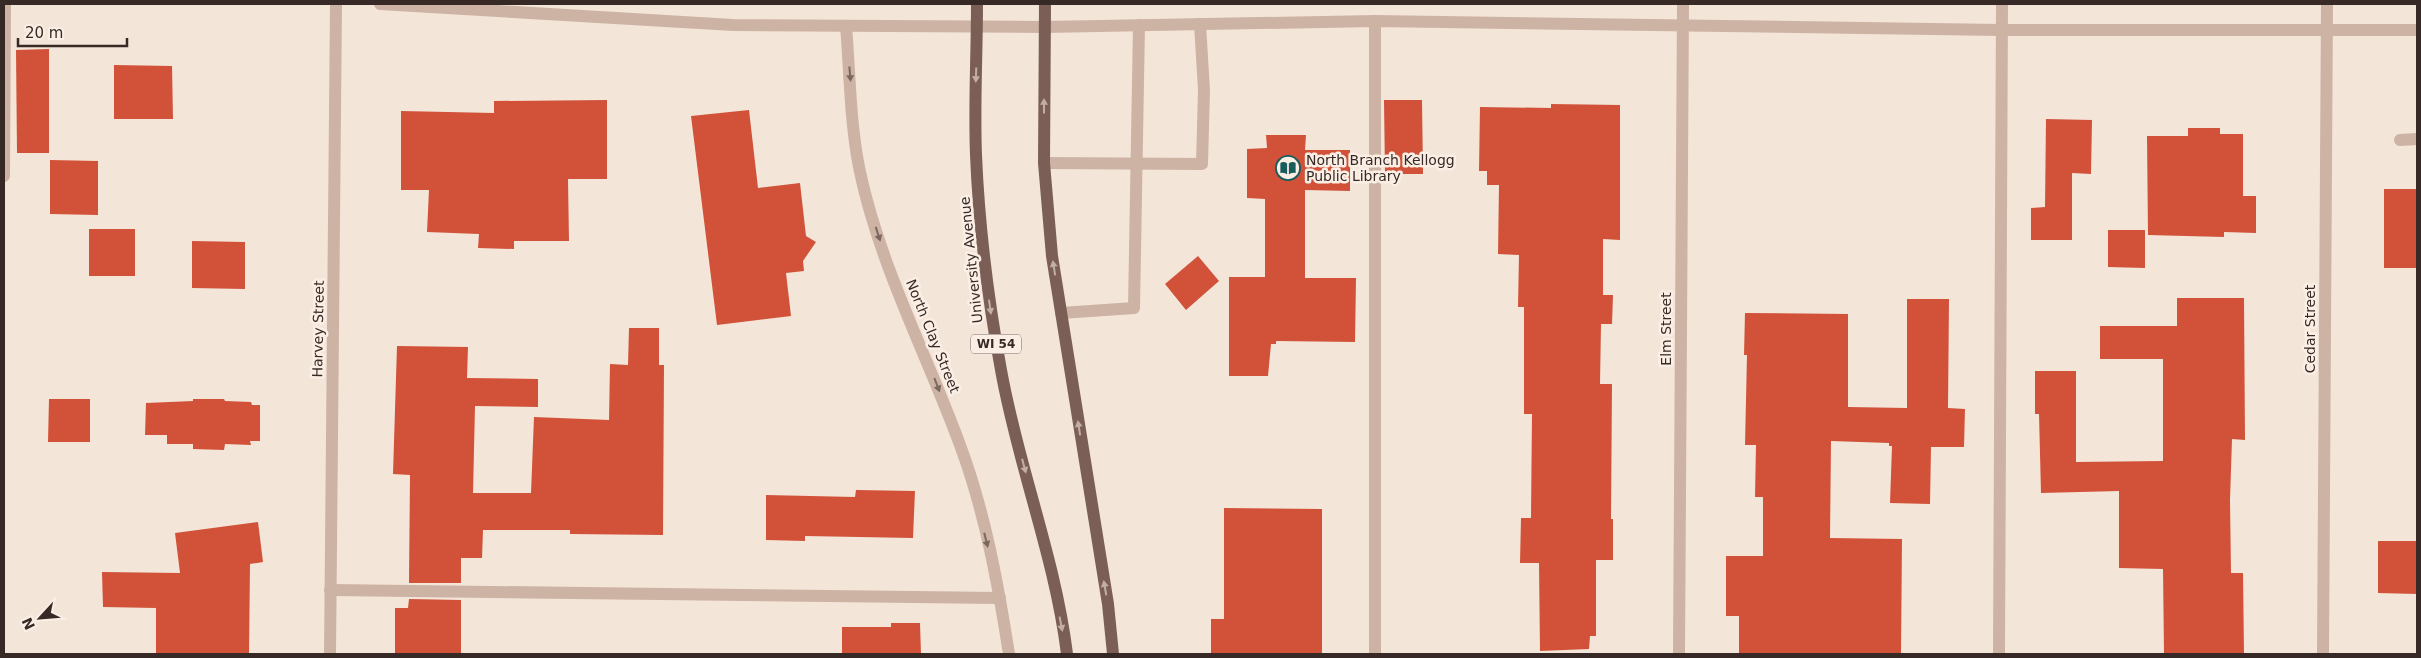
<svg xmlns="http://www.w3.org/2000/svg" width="2421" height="658" font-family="'DejaVu Sans',sans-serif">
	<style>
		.building { fill: #d15239 }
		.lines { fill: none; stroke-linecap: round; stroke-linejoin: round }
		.service { stroke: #cdb3a4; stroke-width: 12 }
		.minor { stroke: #cdb3a4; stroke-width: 12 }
		.primary { stroke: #7b5f56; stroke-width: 12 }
		.oneway { fill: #7a685f }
		.oneway2 { fill: #c1aea5 }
		.labels { text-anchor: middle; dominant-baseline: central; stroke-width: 5; stroke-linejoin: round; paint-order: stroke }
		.shield { fill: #fbefe5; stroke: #72655f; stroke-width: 1 }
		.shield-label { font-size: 12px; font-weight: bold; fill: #372a26 }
		.poi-label { font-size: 14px; fill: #372a26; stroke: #fbefe5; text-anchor: start }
		.street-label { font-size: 14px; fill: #372a26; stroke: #fbefe5 }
	</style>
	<rect width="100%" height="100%" fill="#f4e5d9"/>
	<g class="building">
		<polygon points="49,49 49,153 17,153 16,50"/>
		<polygon points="114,65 172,66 173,119 114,119"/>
		<polygon points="607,100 607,179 568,179 569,241 514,241 514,249 478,248 479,234 427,232 429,190 401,190 401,111 494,113 494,101"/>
		<polygon points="1384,100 1422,100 1423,174 1385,174"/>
		<polygon points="1551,104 1620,105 1620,240 1603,239 1603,295 1613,295 1612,324 1601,324 1600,384 1612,384 1611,519 1613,519 1613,560 1596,560 1596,636 1590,636 1589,649 1540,651 1539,563 1520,563 1521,518 1531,518 1532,414 1524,414 1524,307 1518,307 1519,255 1498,254 1499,185 1487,185 1487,171 1479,171 1480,107 1551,108"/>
		<polygon points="749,110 758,188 800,183 806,236 816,242 803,261 804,271 786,273 791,316 717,325 691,116"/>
		<polygon points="2046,119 2092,120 2091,174 2072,173 2072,240 2031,240 2031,208 2045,207"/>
		<polygon points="2188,128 2220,128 2220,134 2243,134 2243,196 2256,196 2256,233 2224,232 2224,237 2148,235 2147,136 2188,136"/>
		<polygon points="1266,135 1306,135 1305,150 1350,150 1350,191 1305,190 1305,278 1356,278 1355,342 1276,341 1276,344 1271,344 1268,376 1229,376 1229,277 1265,277 1265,199 1247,198 1247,149 1267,148"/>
		<polygon points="50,160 98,161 98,215 50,214"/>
		<rect x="2384" y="189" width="33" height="79"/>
		<rect x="89" y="229" width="46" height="47"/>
		<polygon points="2108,230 2145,230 2145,268 2108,267"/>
		<polygon points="192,241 245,242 245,289 192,288"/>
		<polygon points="1198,256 1219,281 1186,310 1165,284"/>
		<polygon points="2177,298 2244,298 2245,440 2232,439 2230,500 2231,573 2243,573 2244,654 2164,654 2163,569 2119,568 2119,491 2041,493 2039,414 2035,414 2035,371 2076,371 2076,462 2163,461 2163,359 2100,359 2100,326 2177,326"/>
		<polygon points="1907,299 1949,299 1948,408 1965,409 1964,447 1931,447 1930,504 1890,503 1892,446 1889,446 1889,443 1831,441 1830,538 1902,539 1901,654 1739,654 1739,616 1726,616 1726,556 1763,556 1763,497 1755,497 1756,445 1745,445 1747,355 1744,355 1745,313 1848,314 1848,407 1907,408"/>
		<polygon points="629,328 659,328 659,365 664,365 663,535 570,534 570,530 483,530 482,558 461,558 461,583 409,583 410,475 393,474 397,346 468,347 467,378 538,379 538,407 475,406 473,493 531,493 534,417 609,420 610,364 628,365"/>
		<polygon points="49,399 90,399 90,442 48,442"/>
		<polygon points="193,399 224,399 225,401 251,402 252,405 260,405 260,441 250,441 251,445 225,444 224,450 193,449 193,444 167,444 167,435 145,435 146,403 193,401"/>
		<polygon points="856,490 915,491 913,538 805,536 805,541 766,540 766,495 855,497"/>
		<polygon points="1224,508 1322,509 1322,654 1211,654 1211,619 1224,619"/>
		<polygon points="258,522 263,562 250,564 249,654 156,654 156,608 103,607 102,572 180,573 175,533"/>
		<polygon points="2378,541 2417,541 2417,594 2378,593"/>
		<polygon points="409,599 461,600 461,653 395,653 395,608 408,608"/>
		<polygon points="891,623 920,623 921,654 842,654 842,627 891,627"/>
	</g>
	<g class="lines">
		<g class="service">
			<polyline points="1375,21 1375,654"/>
			<polyline points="2400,140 2417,139"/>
			<polyline points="1044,163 1202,164 1204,90 1200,24"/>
			<polyline points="4,176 5,4"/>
			<polyline points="1061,313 1134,308 1139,25"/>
			<polyline points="330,590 1000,598"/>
			<polyline points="1999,654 2002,4"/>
		</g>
		<g class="minor">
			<polyline points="380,4 733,25 1045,27 1375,21 2001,30 2417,30"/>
			<path d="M846,26C850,74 850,125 860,172C880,266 927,355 960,445C985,512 998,584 1009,654"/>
			<polyline points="330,654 336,4"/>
			<polyline points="1679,654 1683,4"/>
			<polyline points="2323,654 2327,4"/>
		</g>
		<g class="primary">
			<path d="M977,4C977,54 974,105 976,155C979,227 988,299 1001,370C1018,466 1055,557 1067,654"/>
			<polyline points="1045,4 1044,163 1052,256 1108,604 1113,654"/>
		</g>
	</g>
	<defs><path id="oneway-solid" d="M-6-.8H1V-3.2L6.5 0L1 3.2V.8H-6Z" transform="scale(1.25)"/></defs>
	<g class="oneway">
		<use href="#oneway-solid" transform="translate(850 74) rotate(85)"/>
		<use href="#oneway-solid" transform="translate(878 234) rotate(72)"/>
		<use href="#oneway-solid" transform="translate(937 385) rotate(69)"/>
		<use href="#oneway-solid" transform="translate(986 540) rotate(76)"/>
	</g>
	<g class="oneway2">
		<use href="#oneway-solid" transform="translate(976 75) rotate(92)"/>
		<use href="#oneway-solid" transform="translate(1044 106) rotate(-90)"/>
		<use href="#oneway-solid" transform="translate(1054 268) rotate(-99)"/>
		<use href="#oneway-solid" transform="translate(990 307) rotate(82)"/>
		<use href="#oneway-solid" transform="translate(1079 428) rotate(-99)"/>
		<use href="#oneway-solid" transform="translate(1024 466) rotate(75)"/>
		<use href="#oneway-solid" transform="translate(1105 588) rotate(-100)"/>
		<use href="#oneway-solid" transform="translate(1061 624) rotate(79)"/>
	</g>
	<defs>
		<symbol id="library-ring" viewBox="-11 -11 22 22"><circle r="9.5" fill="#fbefe5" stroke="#185d5c" stroke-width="1.5"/><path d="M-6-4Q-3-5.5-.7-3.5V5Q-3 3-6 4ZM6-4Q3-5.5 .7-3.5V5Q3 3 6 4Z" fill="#185d5c"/></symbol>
	</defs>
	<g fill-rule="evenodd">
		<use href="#library-ring" x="1274" y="154" width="28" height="28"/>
	</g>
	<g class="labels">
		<rect class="shield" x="971" y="334.5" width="50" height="19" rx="4"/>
		<g class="shield-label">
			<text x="996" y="344">WI 54</text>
		</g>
		<g class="poi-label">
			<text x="1306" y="160">North Branch Kellogg<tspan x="1306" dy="16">Public Library</tspan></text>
		</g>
		<g class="street-label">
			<text transform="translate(971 260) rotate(-96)">University Avenue</text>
			<text transform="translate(318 329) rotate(-89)">Harvey Street</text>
			<text transform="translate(1666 329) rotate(-90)">Elm Street</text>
			<text transform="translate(2310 329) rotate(-90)">Cedar Street</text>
			<text transform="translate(933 336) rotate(68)">North Clay Street</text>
		</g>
	</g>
	<rect width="2421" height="658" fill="none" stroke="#372a26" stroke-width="10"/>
	<g transform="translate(40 618) rotate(244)" stroke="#fbefe5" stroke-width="4" paint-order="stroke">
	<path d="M0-4L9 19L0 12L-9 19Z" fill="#372a26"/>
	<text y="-8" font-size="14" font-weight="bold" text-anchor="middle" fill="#372a26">N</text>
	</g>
	<path d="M18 38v8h109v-8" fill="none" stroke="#372a26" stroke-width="2.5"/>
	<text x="25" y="38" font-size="15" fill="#372a26" stroke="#fbefe5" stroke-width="4" paint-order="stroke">20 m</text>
</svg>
